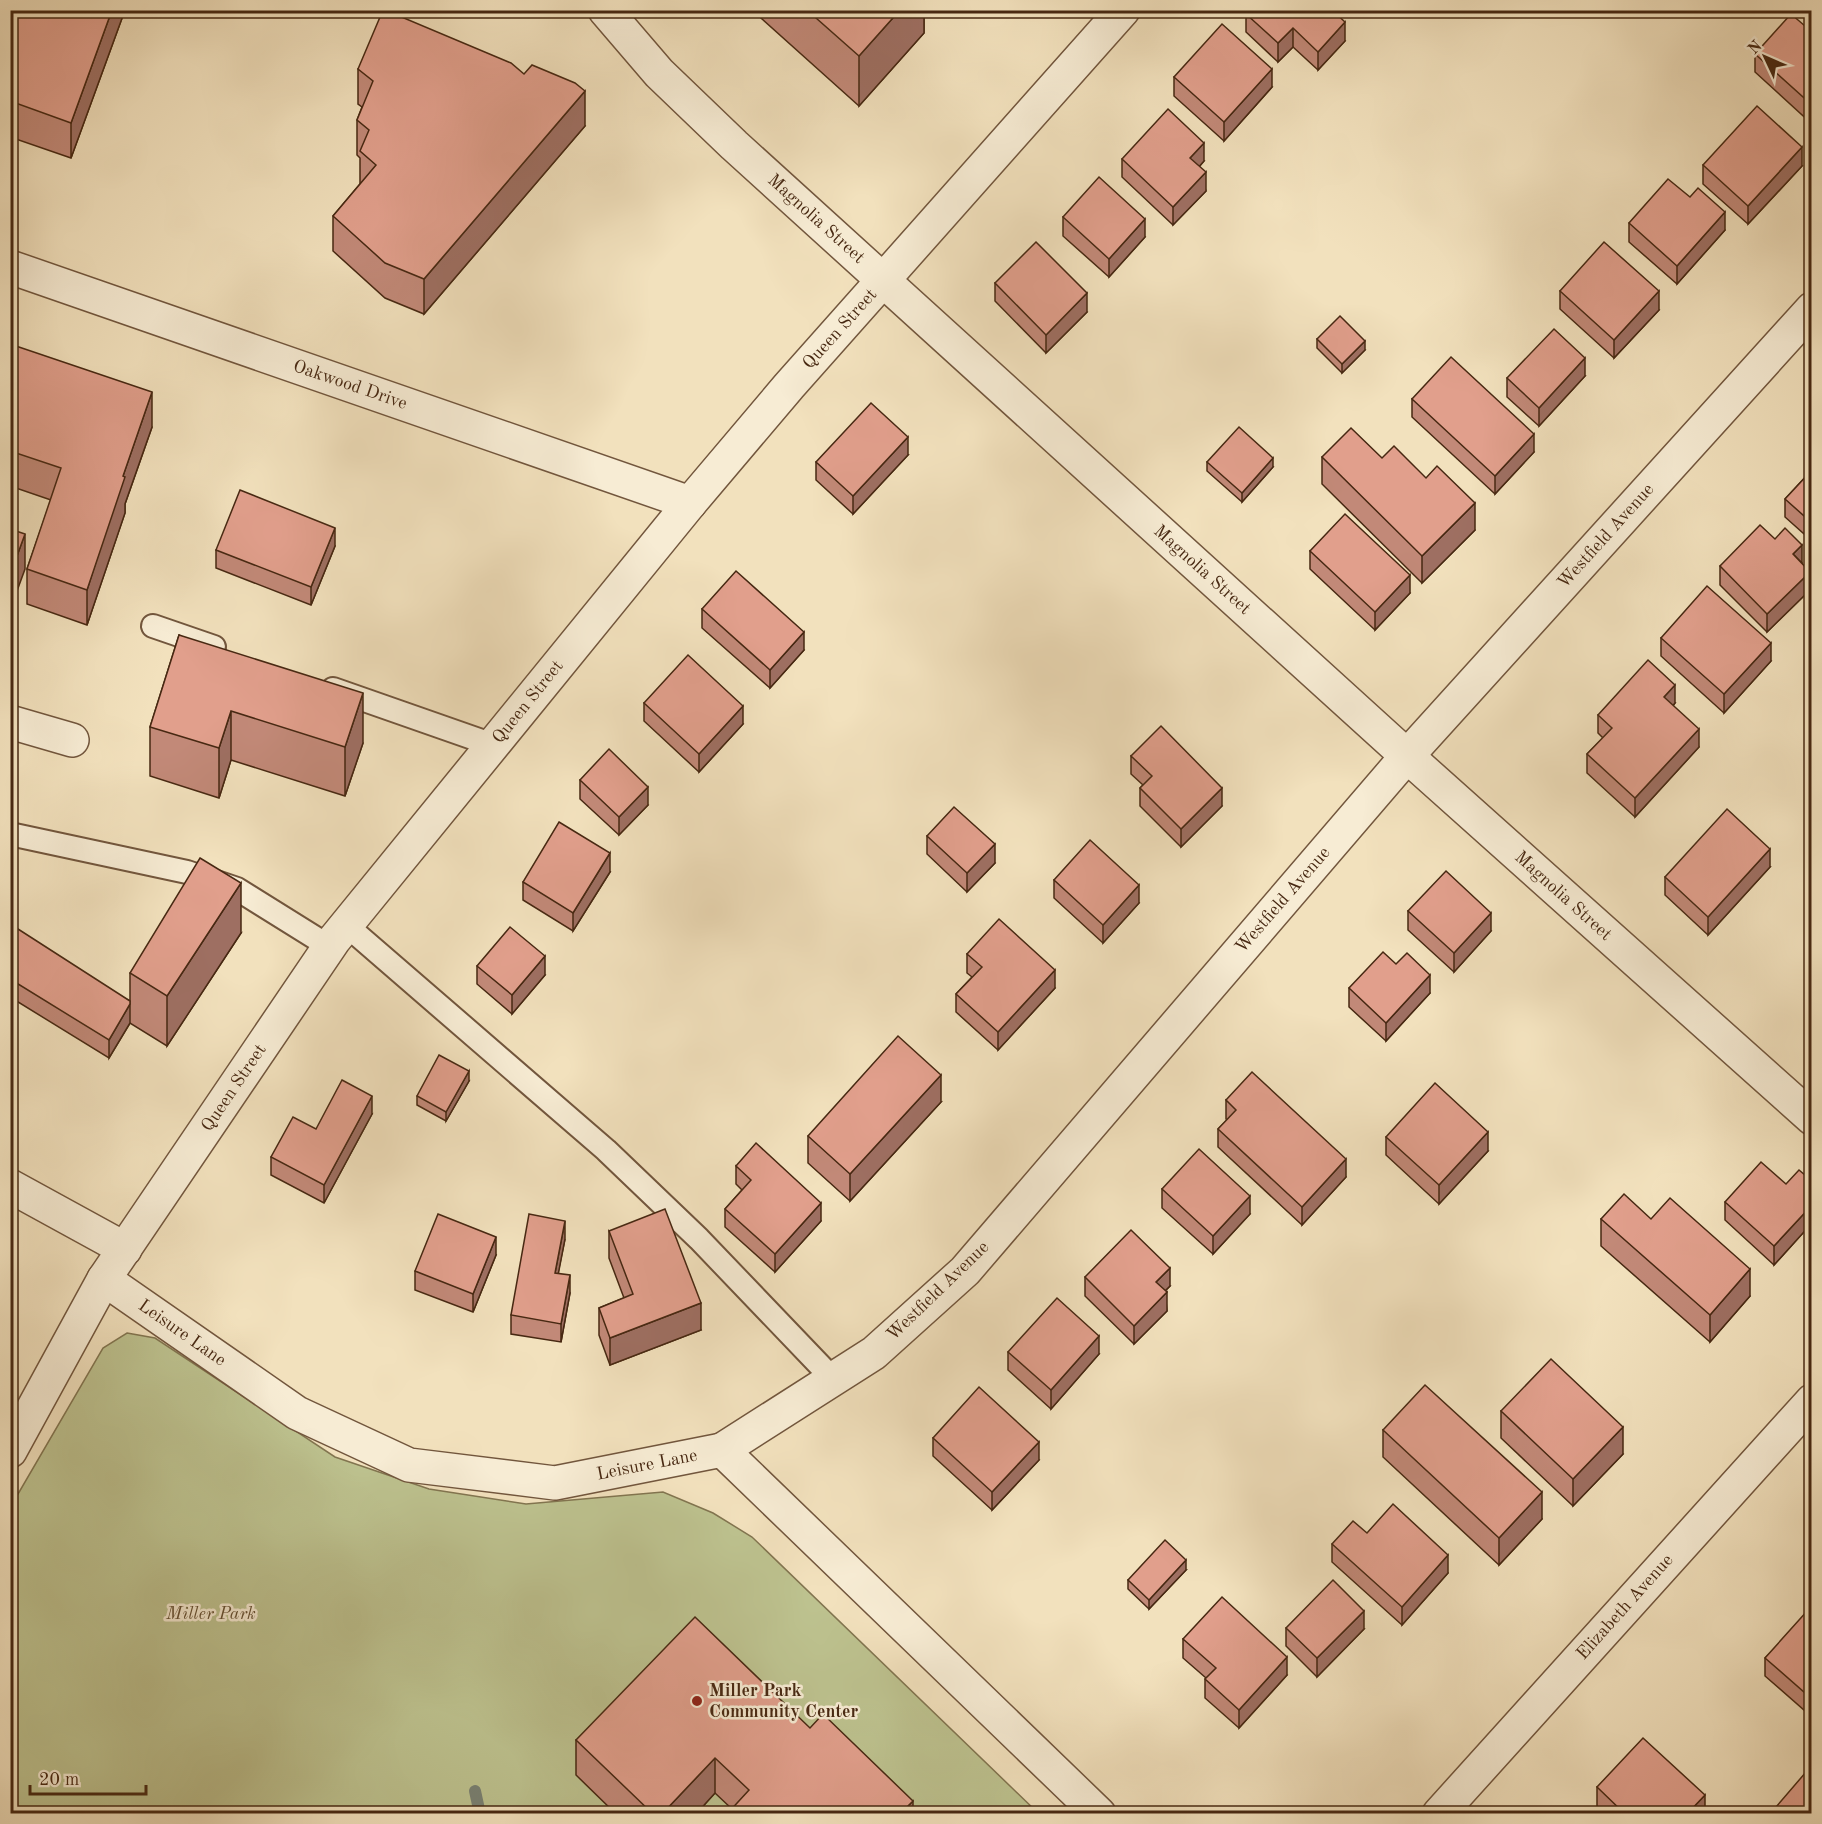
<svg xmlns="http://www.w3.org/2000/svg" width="1822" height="1824" font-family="'Old Standard TT',serif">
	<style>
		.green { fill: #bdc28f; stroke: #827550; stroke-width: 1.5 }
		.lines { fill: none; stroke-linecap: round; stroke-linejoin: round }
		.stream { stroke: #798173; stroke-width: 12 }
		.service-casing { stroke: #72563d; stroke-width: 26 }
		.minor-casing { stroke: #72563d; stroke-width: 36 }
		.tertiary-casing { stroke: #72563d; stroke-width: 36 }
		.service { stroke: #f7ecd4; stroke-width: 22 }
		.minor { stroke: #f7ecd4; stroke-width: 33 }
		.tertiary { stroke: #f7ecd4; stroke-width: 33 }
		.wall { fill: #c28978; stroke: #472812; stroke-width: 1.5 }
		.shaded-wall { fill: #9e6f62; stroke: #472812; stroke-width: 1.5 }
		.building { fill: #e19f8c; stroke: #472812; stroke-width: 1.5 }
		.poi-dot { fill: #8f2418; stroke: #f7ecd4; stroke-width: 2 }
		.labels { text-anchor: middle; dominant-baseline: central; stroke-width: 5; stroke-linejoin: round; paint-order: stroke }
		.street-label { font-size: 18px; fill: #472812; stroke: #f7ecd4 }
		.park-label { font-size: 18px; font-style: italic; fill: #644e31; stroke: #f7ecd4 }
		.poi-label { font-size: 18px; font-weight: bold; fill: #472812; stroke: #f7ecd4; text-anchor: start }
	</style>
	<rect width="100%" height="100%" fill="#f2e1bd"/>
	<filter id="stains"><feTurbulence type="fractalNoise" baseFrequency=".00333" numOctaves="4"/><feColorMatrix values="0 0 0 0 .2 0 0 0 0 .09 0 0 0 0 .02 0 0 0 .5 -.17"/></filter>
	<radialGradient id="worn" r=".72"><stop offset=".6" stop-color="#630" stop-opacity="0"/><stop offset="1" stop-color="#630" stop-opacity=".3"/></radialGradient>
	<polygon class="green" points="127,1333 155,1338 335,1457 429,1489 526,1504 663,1492 713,1513 752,1537 1038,1813 11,1814 11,1506 103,1348"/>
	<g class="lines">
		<polyline class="stream" points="475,1791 480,1814"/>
		<defs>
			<g id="service">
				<polyline points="153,626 214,647"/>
				<polyline points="333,689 493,745"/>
				<polyline points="10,834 187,872 237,889 330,947"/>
				<polyline points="346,925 606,1150 699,1239 833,1379"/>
			</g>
			<g id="minor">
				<polyline points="605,10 659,73 734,145 1407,756 1812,1118"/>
				<polyline points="10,722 72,740"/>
				<polyline points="10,1186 125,1249"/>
				<polyline points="104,1279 297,1413 409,1465 555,1483 722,1450 1099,1814"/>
				<polyline points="722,1450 874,1353 965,1271 1407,756 1812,309"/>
				<polyline points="1439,1814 1812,1401"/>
			</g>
			<g id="tertiary">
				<polyline points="10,267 690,503"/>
				<polyline points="10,1451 104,1279 334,940 690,503 789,386 1123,10"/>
			</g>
		</defs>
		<use href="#service" class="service-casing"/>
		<use href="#minor" class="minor-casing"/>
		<use href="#tertiary" class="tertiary-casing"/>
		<use href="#service" class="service"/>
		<use href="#minor" class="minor"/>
		<use href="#tertiary" class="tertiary"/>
	</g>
	<g class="wall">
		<polygon points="10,10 125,10 71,158 10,137"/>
		<polygon points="752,10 924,10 924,33 859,106"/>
		<polygon points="1246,14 1345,41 1318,70 1293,47 1278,62 1246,32"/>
		<polygon points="1812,32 1812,124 1755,72 1755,54"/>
		<polygon points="358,69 585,126 424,314 385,298 333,251 333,216 360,184 360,158 357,155 357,120 362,107 358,104"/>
		<polygon points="1174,77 1272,87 1224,141 1174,96"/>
		<polygon points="1122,159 1204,161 1199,167 1206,191 1173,225 1122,177"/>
		<polygon points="1703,165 1802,166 1748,224 1703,184"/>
		<polygon points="1690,197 1725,230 1677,284 1629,242 1629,223"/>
		<polygon points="1063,217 1145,237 1109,277 1063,236"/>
		<polygon points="995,283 1087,312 1046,353 995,301"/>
		<polygon points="1560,291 1659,310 1614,358 1560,309"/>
		<polygon points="1317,339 1365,350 1342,373 1317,348"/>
		<polygon points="10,344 152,427 125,504 125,513 87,625 27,604 27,569 51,500 10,486"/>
		<polygon points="1585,376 1539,426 1507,397 1507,378"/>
		<polygon points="1412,399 1534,452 1495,494 1412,417"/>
		<polygon points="908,455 853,514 816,480 816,462"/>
		<polygon points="1322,457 1382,458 1475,530 1422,583 1322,484"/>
		<polygon points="1207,462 1273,467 1242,502 1207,471"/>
		<polygon points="1812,470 1812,541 1785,517 1785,499"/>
		<polygon points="1775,539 1802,563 1810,590 1767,632 1720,585 1720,566"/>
		<polygon points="335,546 311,605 216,568 216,550"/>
		<polygon points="1310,551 1410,593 1375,630 1310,569"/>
		<polygon points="702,609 804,650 770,688 702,628"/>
		<polygon points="179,635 363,743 345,796 231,760 219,798 150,776 150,727"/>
		<polygon points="1661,638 1771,661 1724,713 1661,656"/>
		<polygon points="644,703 743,724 699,772 644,721"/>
		<polygon points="1675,703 1673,706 1699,747 1635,817 1587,773 1587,754 1603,738 1598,733 1598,715"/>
		<polygon points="1131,756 1222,806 1181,847 1140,806 1140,788 1143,785 1131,774"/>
		<polygon points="580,780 648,805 619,835 580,799"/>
		<polygon points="927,836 995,863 967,892 927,854"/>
		<polygon points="1770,867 1708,935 1665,895 1665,877"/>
		<polygon points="610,872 573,931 523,900 523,882"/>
		<polygon points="1054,880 1139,903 1103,943 1054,898"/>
		<polygon points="1408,911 1491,931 1454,972 1408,930"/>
		<polygon points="241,933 167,1046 130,1023 109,1058 10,997 10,941 130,1001 130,973"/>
		<polygon points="967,954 1055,988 998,1050 956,1012 956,994 972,977 967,973"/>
		<polygon points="1396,964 1430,993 1386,1041 1349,1007 1349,988"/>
		<polygon points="477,966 545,975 512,1014 477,984"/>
		<polygon points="469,1081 446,1121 417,1105 417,1096"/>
		<polygon points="1226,1100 1346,1177 1302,1225 1218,1147 1218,1129 1227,1120 1226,1119"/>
		<polygon points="941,1102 850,1201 808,1163 808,1136"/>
		<polygon points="372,1114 324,1203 271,1175 271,1157 316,1129"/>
		<polygon points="1386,1137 1488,1151 1439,1204 1386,1155"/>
		<polygon points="736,1166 821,1221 775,1272 725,1227 725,1209 742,1190 736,1184"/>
		<polygon points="1812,1181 1812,1223 1774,1265 1725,1220 1725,1202 1786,1184"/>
		<polygon points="1162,1189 1250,1214 1213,1254 1162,1208"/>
		<polygon points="1601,1219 1651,1219 1750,1296 1710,1342 1601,1246"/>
		<polygon points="609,1231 701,1330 610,1365 599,1335 599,1308 624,1298 609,1258"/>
		<polygon points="565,1239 558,1273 570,1293 561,1342 511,1334 511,1315"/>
		<polygon points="496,1255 473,1312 415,1290 415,1271"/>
		<polygon points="1085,1277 1170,1286 1165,1291 1167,1311 1134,1344 1085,1296"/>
		<polygon points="1008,1352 1099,1354 1051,1409 1008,1370"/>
		<polygon points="1501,1411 1623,1454 1573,1506 1501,1438"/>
		<polygon points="1383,1430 1542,1519 1499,1565 1383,1457"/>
		<polygon points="933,1438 1039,1460 992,1510 933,1456"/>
		<polygon points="1367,1533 1448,1573 1402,1625 1332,1562 1332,1544"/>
		<polygon points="1186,1570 1149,1609 1128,1589 1128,1580"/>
		<polygon points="1812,1613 1812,1717 1765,1676 1765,1658"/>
		<polygon points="1286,1628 1364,1629 1317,1677 1286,1646"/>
		<polygon points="1183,1639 1287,1675 1239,1728 1205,1698 1205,1679 1206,1678 1183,1658"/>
		<polygon points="810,1728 732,1809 715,1793 696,1814 616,1814 576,1775 576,1740"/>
		<polygon points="1597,1787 1705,1813 1605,1814 1597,1806"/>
	</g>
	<g class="shaded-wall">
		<polygon points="112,10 125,10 71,158 71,123"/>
		<polygon points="900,10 924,10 924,33 859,106 859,56"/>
		<polygon points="1345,22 1345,41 1318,70 1318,52"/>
		<polygon points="1293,28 1293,47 1278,62 1278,43"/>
		<polygon points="1272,69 1272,87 1224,141 1224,122"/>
		<polygon points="585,91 585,126 424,314 424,279"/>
		<polygon points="1204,143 1204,161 1190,177 1190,158"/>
		<polygon points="1802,147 1802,166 1748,224 1748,206"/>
		<polygon points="1206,172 1206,191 1173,225 1173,207"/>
		<polygon points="1725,212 1725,230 1677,284 1677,266"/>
		<polygon points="1145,219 1145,237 1109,277 1109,259"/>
		<polygon points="1659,291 1659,310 1614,358 1614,340"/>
		<polygon points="1087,293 1087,312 1046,353 1046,335"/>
		<polygon points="1365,341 1365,350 1342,373 1342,364"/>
		<polygon points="1585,358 1585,376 1539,426 1539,408"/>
		<polygon points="152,392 152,427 125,504 125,513 87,625 87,590 123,476"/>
		<polygon points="1534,434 1534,452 1495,494 1495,476"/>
		<polygon points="908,437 908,455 853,514 853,496"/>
		<polygon points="1273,458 1273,467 1242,502 1242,493"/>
		<polygon points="1475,503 1475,530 1422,583 1422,556"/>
		<polygon points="335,528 335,546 311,605 311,587"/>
		<polygon points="25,534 25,569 10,610 10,575"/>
		<polygon points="1802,545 1802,563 1793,554"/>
		<polygon points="1810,572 1810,590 1767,632 1767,614"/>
		<polygon points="1410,575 1410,593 1375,630 1375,612"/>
		<polygon points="804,632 804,650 770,688 770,670"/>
		<polygon points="1771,643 1771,661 1724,713 1724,694"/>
		<polygon points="1675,685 1675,703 1664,716 1664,697"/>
		<polygon points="363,693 363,743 345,796 345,747"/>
		<polygon points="743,706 743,724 699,772 699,754"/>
		<polygon points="231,711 231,760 219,798 219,748"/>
		<polygon points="1699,729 1699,747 1635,817 1635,798"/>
		<polygon points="648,787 648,805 619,835 619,817"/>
		<polygon points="1222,788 1222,806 1181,847 1181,829"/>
		<polygon points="995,844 995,863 967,892 967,873"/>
		<polygon points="1770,849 1770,867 1708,935 1708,917"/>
		<polygon points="610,853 610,872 573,931 573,913"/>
		<polygon points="241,883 241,933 167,1046 167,996"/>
		<polygon points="1139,885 1139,903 1103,943 1103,925"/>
		<polygon points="1491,913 1491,931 1454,972 1454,953"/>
		<polygon points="545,956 545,975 512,1014 512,995"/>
		<polygon points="1055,970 1055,988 998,1050 998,1032"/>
		<polygon points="1430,975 1430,993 1386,1041 1386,1023"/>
		<polygon points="130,1004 130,1023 109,1058 109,1040"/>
		<polygon points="469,1071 469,1081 446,1121 446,1112"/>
		<polygon points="941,1075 941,1102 850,1201 850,1174"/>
		<polygon points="372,1096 372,1114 324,1203 324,1185"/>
		<polygon points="1488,1132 1488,1151 1439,1204 1439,1185"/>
		<polygon points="1346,1159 1346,1177 1302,1225 1302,1207"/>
		<polygon points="1250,1196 1250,1214 1213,1254 1213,1236"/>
		<polygon points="821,1203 821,1221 775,1272 775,1254"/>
		<polygon points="1812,1205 1812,1223 1774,1265 1774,1246"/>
		<polygon points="565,1221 565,1239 555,1291 555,1273"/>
		<polygon points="496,1237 496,1255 473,1312 473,1294"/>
		<polygon points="1170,1268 1170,1286 1156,1300 1156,1282"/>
		<polygon points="1750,1269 1750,1296 1710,1342 1710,1315"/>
		<polygon points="570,1275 570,1293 561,1342 561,1324"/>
		<polygon points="1167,1292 1167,1311 1134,1344 1134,1326"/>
		<polygon points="701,1303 701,1330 610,1365 610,1338"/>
		<polygon points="1099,1336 1099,1354 1051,1409 1051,1390"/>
		<polygon points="1623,1427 1623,1454 1573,1506 1573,1479"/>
		<polygon points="1039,1442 1039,1460 992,1510 992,1492"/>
		<polygon points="1542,1492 1542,1519 1499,1565 1499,1538"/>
		<polygon points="1448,1555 1448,1573 1402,1625 1402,1607"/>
		<polygon points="1186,1560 1186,1570 1149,1609 1149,1600"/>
		<polygon points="1364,1611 1364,1629 1317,1677 1317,1658"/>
		<polygon points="1287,1657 1287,1675 1239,1728 1239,1710"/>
		<polygon points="715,1758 715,1793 696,1814 662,1814"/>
		<polygon points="1705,1795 1705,1813 1687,1814"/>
		<polygon points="913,1801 913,1814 907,1807"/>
	</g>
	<g class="building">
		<polygon points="10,10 112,10 71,123 10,101"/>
		<polygon points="383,10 385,10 511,63 524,74 532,65 575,83 585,91 424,279 385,263 333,216 376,165 360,151 369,130 357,120 373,81 358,69"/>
		<polygon points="807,10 900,10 859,56"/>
		<polygon points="1249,10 1332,10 1345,22 1318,52 1293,28 1278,43 1246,14"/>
		<polygon points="1791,14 1812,32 1812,105 1755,54"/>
		<polygon points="1222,24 1272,69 1224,122 1174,77"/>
		<polygon points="1757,106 1802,147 1748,206 1703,165"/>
		<polygon points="1168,109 1204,143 1190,158 1206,172 1173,207 1122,159"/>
		<polygon points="1099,177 1145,219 1109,259 1063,217"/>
		<polygon points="1668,179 1690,197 1698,188 1725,212 1677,266 1629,223"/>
		<polygon points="1036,242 1087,293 1046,335 995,283"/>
		<polygon points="1604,242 1659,291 1614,340 1560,291"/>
		<polygon points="1340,316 1365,341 1342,364 1317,339"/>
		<polygon points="1554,329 1585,358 1539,408 1507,378"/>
		<polygon points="10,344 152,392 123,476 125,477 87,590 27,569 61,468 10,451"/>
		<polygon points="1451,357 1534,434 1495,476 1412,399"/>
		<polygon points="871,403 908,437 853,496 816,462"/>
		<polygon points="1239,427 1273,458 1242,493 1207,462"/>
		<polygon points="1351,428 1382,458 1394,446 1426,478 1437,466 1475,503 1422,556 1322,457"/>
		<polygon points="1812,470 1812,523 1785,499"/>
		<polygon points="240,490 335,528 311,587 216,550"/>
		<polygon points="1345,514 1410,575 1375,612 1310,551"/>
		<polygon points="1760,525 1775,539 1785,528 1802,545 1793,554 1810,572 1767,614 1720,566"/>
		<polygon points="10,529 25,534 10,575"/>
		<polygon points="736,571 804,632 770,670 702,609"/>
		<polygon points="1707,586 1771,643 1724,694 1661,638"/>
		<polygon points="179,635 363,693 345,747 231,711 219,748 150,727"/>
		<polygon points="688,655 743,706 699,754 644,703"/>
		<polygon points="1648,660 1675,685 1664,697 1699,729 1635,798 1587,754 1612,728 1598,715"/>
		<polygon points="1161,726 1222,788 1181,829 1140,788 1152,776 1131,756"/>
		<polygon points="609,749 648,787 619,817 580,780"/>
		<polygon points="954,807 995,844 967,873 927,836"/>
		<polygon points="1727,809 1770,849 1708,917 1665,877"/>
		<polygon points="559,822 610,853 573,913 523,882"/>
		<polygon points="1090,840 1139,885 1103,925 1054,880"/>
		<polygon points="200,858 241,883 167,996 130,973"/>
		<polygon points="1446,871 1491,913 1454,953 1408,911"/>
		<polygon points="999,919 1055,970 998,1032 956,994 982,967 967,954"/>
		<polygon points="510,927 545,956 512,995 477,966"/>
		<polygon points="18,929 130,1001 130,1004 109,1040 10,979 10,941"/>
		<polygon points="1383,952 1396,964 1407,953 1430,975 1386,1023 1349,988"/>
		<polygon points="898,1036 941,1075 850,1174 808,1136"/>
		<polygon points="439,1055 469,1071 446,1112 417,1096"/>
		<polygon points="1252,1072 1346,1159 1302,1207 1218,1129 1236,1110 1226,1100"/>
		<polygon points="342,1080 372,1096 324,1185 271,1157 293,1117 316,1129"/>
		<polygon points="1435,1083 1488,1132 1439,1185 1386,1137"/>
		<polygon points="756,1143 821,1203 775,1254 725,1209 751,1180 736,1166"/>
		<polygon points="1199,1149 1250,1196 1213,1236 1162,1189"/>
		<polygon points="1761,1162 1786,1184 1799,1170 1812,1181 1812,1205 1774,1246 1725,1202"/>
		<polygon points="1624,1194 1651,1219 1670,1198 1750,1269 1710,1315 1601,1219"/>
		<polygon points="665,1209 701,1303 610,1338 599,1308 633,1294 609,1231"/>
		<polygon points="438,1214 496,1237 473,1294 415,1271"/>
		<polygon points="529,1214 565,1221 555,1273 570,1275 561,1324 511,1315"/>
		<polygon points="1131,1230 1170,1268 1156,1282 1167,1292 1134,1326 1085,1277"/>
		<polygon points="1057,1298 1099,1336 1051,1390 1008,1352"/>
		<polygon points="1551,1359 1623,1427 1573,1479 1501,1411"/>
		<polygon points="1425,1385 1542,1492 1499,1538 1383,1430"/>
		<polygon points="979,1387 1039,1442 992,1492 933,1438"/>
		<polygon points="1393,1504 1448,1555 1402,1607 1332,1544 1353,1521 1367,1533"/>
		<polygon points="1165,1540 1186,1560 1149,1600 1128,1580"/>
		<polygon points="1333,1580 1364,1611 1317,1658 1286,1628"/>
		<polygon points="1222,1597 1287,1657 1239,1710 1205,1679 1216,1668 1183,1639"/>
		<polygon points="1808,1610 1812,1613 1812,1699 1765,1658"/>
		<polygon points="695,1617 810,1728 823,1714 913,1801 907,1807 915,1814 727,1814 749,1790 715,1758 662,1814 653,1814 576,1740"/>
		<polygon points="1643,1738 1705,1795 1687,1814 1625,1814 1597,1787"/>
		<polygon points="1806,1772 1812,1777 1812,1814 1770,1814"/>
	</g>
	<circle class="poi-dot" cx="697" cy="1701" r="6"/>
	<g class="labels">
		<g class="street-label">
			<text transform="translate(816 219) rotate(42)">Magnolia Street</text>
			<text transform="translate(840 329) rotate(-48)">Queen Street</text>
			<text transform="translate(350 385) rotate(19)">Oakwood Drive</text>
			<text transform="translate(1606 536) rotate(-48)">Westfield Avenue</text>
			<text transform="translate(1202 570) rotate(42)">Magnolia Street</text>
			<text transform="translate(528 702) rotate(-51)">Queen Street</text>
			<text transform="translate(1563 896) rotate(42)">Magnolia Street</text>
			<text transform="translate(1283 900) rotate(-49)">Westfield Avenue</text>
			<text transform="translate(234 1088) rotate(-56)">Queen Street</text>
			<text transform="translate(938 1291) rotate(-44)">Westfield Avenue</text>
			<text transform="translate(182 1333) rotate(35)">Leisure Lane</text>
			<text transform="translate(647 1465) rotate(-11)">Leisure Lane</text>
			<text transform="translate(1625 1607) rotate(-48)">Elizabeth Avenue</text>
		</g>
		<g class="park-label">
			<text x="211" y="1614">Miller Park</text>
		</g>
		<g class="poi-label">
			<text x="709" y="1691">Miller Park<tspan x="709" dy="21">Community Center</tspan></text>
		</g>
	</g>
	<rect width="1822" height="1824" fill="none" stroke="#f2e1bd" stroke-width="36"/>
	<rect x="12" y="12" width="1798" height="1800" fill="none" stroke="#472812" stroke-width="3"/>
	<rect x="18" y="18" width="1786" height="1788" fill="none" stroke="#472812" stroke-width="1.5"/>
	<g transform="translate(1765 57) rotate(314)" stroke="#f7ecd4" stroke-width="4.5" paint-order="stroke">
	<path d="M0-4.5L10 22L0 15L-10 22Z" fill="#472812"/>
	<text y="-9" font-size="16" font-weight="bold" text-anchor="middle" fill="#472812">N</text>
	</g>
	<path d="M30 1785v9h116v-9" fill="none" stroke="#472812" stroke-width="3"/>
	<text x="39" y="1785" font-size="18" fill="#472812" stroke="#f7ecd4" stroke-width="4.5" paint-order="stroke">20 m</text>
	<rect width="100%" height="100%" filter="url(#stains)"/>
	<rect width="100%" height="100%" fill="url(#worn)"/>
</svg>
